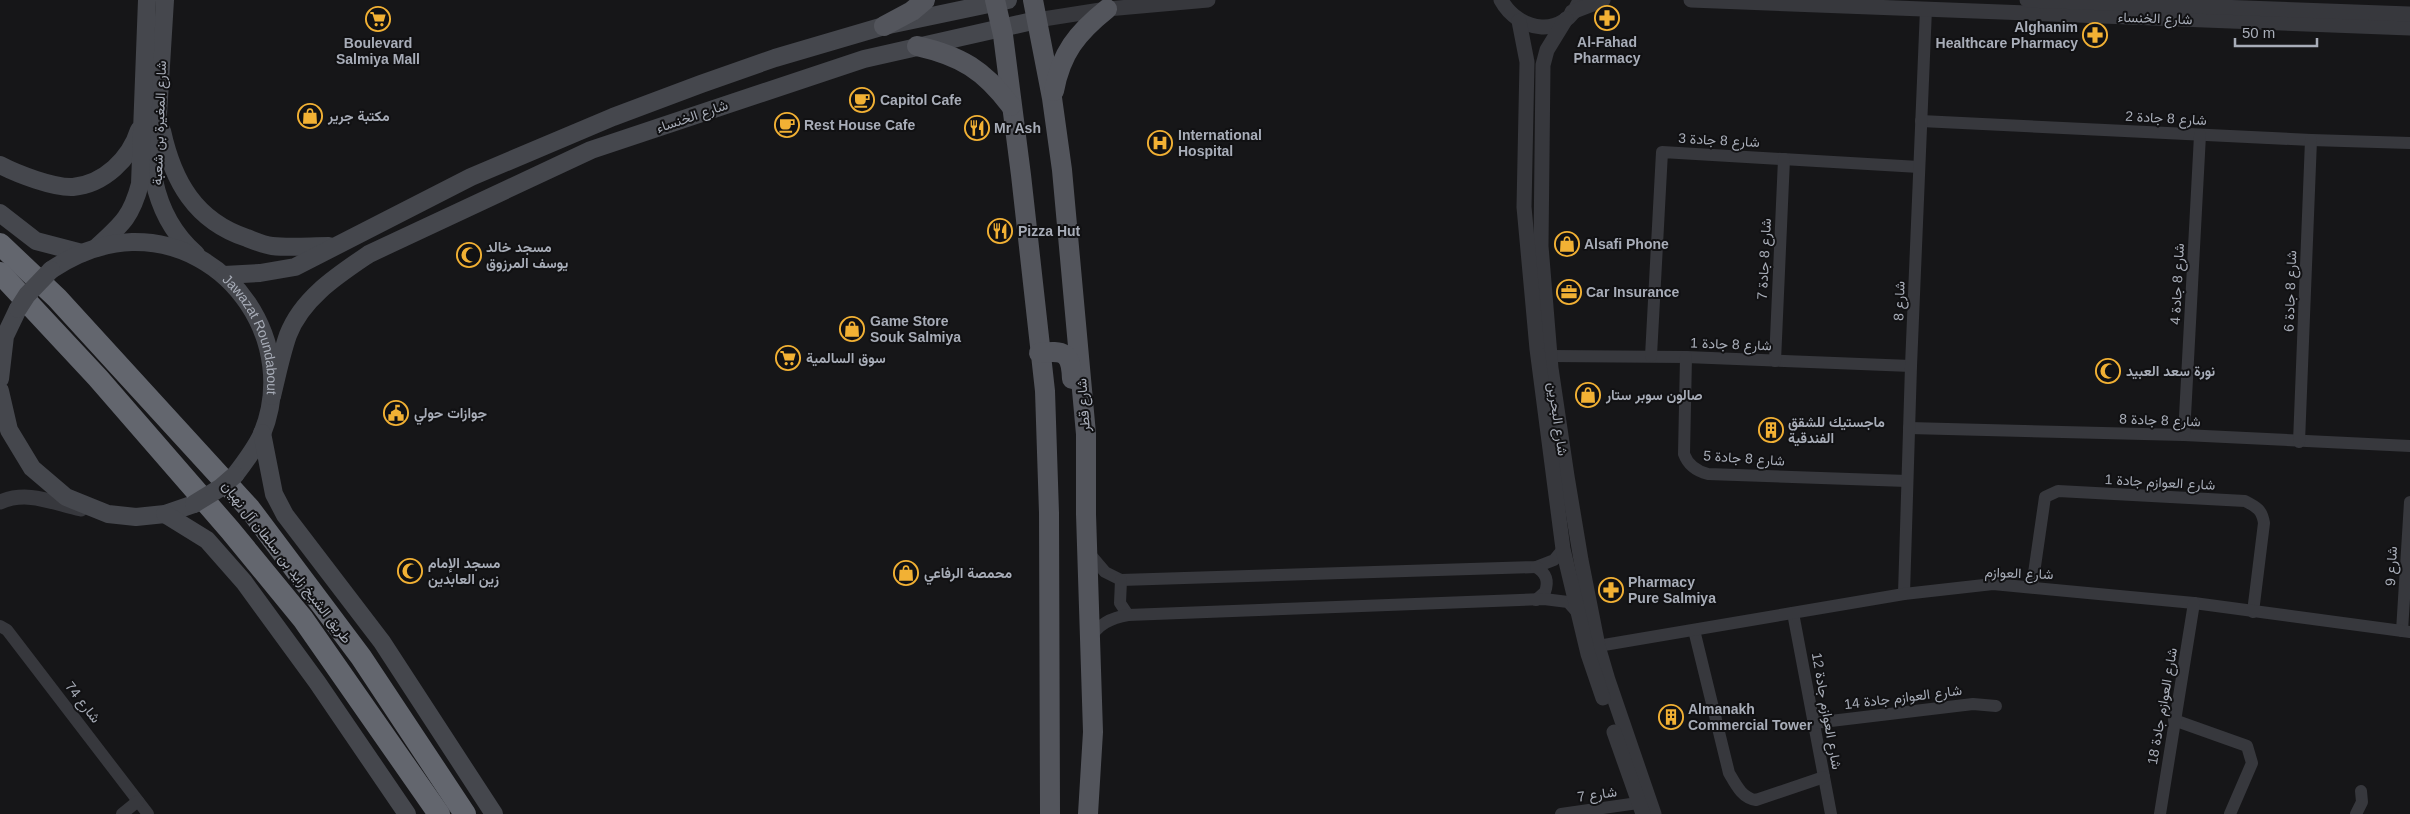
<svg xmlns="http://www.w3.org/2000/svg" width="2410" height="814" font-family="Helvetica,Vazirmatn,sans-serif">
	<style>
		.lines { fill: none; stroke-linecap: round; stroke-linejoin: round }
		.minor { stroke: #37383d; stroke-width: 12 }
		.tertiary { stroke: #37383d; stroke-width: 15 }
		.secondary { stroke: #45474d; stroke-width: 18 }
		.primary { stroke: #53555c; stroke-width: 20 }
		.motorway { stroke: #63666e; stroke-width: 22 }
		.secondary-bridge { stroke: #45474d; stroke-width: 18 }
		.labels { text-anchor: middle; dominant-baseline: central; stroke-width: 4; stroke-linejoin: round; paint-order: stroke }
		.street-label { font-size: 14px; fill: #a8adb8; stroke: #111113 }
		.poi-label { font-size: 14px; font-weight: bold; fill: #a8adb8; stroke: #111113; text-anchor: start }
	</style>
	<rect width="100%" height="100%" fill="#161618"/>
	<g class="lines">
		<g class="minor">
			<polyline points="1921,121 2311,140 2410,143"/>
			<polyline points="1550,356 1686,357 1911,366"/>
			<polyline points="1651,356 1662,152 1919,167"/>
			<path d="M1686,357L1684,454C1688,465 1696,471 1708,474L1907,481"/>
			<polyline points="1775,361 1784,159"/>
			<polyline points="1909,428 2184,435 2410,446"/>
			<polyline points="2184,435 2200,135"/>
			<polyline points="2299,442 2311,140"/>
			<polyline points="1088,552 1105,572 1121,580 1536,567 1554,560 1563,549"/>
			<polyline points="1121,580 1120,603 1128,615"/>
			<path d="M2032,587L2045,497L2058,491L2245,501C2257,507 2262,510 2264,523L2253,612"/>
			<polyline points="1904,594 1911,366 1926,9"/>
			<path d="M1536,600L1545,592C1549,581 1546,573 1536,567"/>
			<polyline points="1793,613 1831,814"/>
			<polyline points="0,626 7,630 148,814"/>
			<path d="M1694,630L1729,773C1736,785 1742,798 1756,800L1824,777"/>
			<polyline points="2402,631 2410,502"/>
			<path d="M1089,640C1098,624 1111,618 1128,615L1544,599L1568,602L1576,611"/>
			<polyline points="1598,646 1904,594 1993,584 2194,603 2410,632"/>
			<polyline points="2174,720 2247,746 2252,763 2230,814"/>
			<polyline points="1814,723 1973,704 1996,706"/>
			<polyline points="122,814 138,801"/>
			<polyline points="1561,814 1638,803"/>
			<polyline points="2160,814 2194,603"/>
			<polyline points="2356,814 2362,802 2361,791"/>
		</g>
		<g class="tertiary">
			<path d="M1501,0C1519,33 1565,39 1580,0"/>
			<polyline points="1691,0 2410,28"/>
			<polyline points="2027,0 2410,14"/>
			<polyline points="1572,12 1603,0"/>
			<polyline points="1566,19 1547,50 1543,65 1541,246 1551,368 1567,476 1581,560 1598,646 1608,680 1654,814"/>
			<polyline points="1037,20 1107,9 1208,0"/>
			<polyline points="1519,21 1527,62 1524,207 1537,349 1563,549 1588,654 1603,698"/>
			<path d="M0,502C28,490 53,503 81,509"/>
			<polyline points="1614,732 1643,814"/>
		</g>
		<g class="secondary">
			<path d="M165,0L154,180C160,209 173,234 196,254"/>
			<path d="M162,131C173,181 195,221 247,238C255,241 264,245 272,246C291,248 311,246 329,246"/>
			<path d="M0,165C17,174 54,188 73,187C104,184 130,159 139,130"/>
			<polyline points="0,213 36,241 82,253"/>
			<path d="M96,248C121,225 131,218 140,184L147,0"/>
			<path id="s1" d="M51,270C75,254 103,243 132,242C231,240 299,344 262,434C255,449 245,462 235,475"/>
			<polyline points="224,275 260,273 295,267 471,177 613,117 701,84 775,58 884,26 1008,0"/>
			<polyline points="0,379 5,336 18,309"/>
			<polyline points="0,391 9,430 32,468 66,497 108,514 136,517 165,514 194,504"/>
			<path d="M272,396C277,376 281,355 288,335C302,298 338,275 369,254L591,150L864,59L1037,20"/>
			<polyline points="262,433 274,494 285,515 382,642 494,814"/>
			<polyline points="165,514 207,540 244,582 317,682 407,814"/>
		</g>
		<g class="primary">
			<polyline points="995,0 1003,35 1021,175 1045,391 1049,513 1050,814"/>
			<polyline points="1033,0 1052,98 1062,170 1086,434 1086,514 1093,732 1088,814"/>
			<polyline points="884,26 912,11 925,0"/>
			<path d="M917,46C961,56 984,70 1011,106"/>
			<path d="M1054,91C1061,53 1077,33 1107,9"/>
			<path d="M1039,353C1064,350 1071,352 1072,379"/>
		</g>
		<g class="motorway">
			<polyline points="0,244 57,298 250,509 361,657 465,814"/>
			<polyline points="0,273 98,378 230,530 303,619 439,814"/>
		</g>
		<g class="secondary-bridge">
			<polyline points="18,309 27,295 51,270"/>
			<polyline points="194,504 220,488 235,475"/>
		</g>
	</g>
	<defs>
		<symbol id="pharmacy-ring" viewBox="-11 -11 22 22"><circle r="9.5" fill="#111113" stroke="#f2b134" stroke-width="1.5"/><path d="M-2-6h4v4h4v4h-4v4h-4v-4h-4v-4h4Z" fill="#f2b134"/></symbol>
		<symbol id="supermarket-ring" viewBox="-11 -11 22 22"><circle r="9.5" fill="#111113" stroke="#f2b134" stroke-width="1.5"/><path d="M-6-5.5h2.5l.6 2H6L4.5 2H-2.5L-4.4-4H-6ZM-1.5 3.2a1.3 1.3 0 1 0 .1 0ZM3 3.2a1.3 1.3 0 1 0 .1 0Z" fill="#f2b134"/></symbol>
		<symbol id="cafe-ring" viewBox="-11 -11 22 22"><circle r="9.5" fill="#111113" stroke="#f2b134" stroke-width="1.5"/><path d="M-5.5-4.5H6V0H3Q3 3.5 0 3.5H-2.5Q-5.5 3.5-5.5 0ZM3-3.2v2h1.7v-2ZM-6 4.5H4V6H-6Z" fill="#f2b134"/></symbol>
		<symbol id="shop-ring" viewBox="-11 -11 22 22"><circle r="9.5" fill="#111113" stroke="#f2b134" stroke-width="1.5"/><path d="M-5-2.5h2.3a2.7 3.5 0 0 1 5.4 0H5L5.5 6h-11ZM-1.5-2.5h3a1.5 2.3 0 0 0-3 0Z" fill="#f2b134"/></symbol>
		<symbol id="restaurant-ring" viewBox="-11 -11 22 22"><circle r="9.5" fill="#111113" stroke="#f2b134" stroke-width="1.5"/><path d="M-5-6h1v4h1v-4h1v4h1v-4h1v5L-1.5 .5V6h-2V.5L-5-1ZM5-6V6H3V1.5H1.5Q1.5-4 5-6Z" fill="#f2b134"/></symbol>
		<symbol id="hospital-ring" viewBox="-11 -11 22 22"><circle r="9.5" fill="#111113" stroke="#f2b134" stroke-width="1.5"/><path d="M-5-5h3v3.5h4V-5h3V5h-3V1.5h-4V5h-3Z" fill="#f2b134"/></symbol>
		<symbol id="mosque-ring" viewBox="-11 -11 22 22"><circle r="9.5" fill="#111113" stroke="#f2b134" stroke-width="1.5"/><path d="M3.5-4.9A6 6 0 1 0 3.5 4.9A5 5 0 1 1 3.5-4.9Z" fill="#f2b134"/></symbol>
		<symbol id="office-ring" viewBox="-11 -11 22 22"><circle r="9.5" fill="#111113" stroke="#f2b134" stroke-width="1.5"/><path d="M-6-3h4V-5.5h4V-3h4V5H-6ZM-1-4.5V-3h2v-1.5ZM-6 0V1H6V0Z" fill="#f2b134"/></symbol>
		<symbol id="civic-ring" viewBox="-11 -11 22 22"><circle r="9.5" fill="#111113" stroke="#f2b134" stroke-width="1.5"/><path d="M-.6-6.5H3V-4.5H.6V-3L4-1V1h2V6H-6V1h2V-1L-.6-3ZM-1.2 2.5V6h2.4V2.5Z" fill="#f2b134"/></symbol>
		<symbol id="building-ring" viewBox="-11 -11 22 22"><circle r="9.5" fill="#111113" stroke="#f2b134" stroke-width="1.5"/><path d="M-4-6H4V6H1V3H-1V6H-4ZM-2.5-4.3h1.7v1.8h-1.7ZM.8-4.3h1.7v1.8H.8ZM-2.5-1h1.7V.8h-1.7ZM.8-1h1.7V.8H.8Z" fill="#f2b134"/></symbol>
	</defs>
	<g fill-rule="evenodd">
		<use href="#pharmacy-ring" x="1593" y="4" width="28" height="28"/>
		<use href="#supermarket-ring" x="364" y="5" width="28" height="28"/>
		<use href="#pharmacy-ring" x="2081" y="21" width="28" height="28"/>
		<use href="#cafe-ring" x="848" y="86" width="28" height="28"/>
		<use href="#shop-ring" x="296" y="102" width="28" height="28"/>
		<use href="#cafe-ring" x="773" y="111" width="28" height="28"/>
		<use href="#restaurant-ring" x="963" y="114" width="28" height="28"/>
		<use href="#hospital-ring" x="1146" y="129" width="28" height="28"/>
		<use href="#restaurant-ring" x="986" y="217" width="28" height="28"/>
		<use href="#shop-ring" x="1553" y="230" width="28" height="28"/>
		<use href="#mosque-ring" x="455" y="241" width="28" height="28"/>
		<use href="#office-ring" x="1555" y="278" width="28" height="28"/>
		<use href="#shop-ring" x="838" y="315" width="28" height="28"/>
		<use href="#supermarket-ring" x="774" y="344" width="28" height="28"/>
		<use href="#mosque-ring" x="2094" y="357" width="28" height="28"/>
		<use href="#shop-ring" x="1574" y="381" width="28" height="28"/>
		<use href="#civic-ring" x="382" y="399" width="28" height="28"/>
		<use href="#building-ring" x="1757" y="416" width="28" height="28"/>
		<use href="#mosque-ring" x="396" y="557" width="28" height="28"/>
		<use href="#shop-ring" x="892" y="559" width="28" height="28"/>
		<use href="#pharmacy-ring" x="1597" y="576" width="28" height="28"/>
		<use href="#building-ring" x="1657" y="703" width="28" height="28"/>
	</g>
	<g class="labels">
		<g class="street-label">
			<text transform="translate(2155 18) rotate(2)">شارع الخنساء</text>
			<text transform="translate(692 116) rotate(-19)">شارع الخنساء</text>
			<text transform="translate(2166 118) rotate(3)">شارع 8 جادة 2</text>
			<text transform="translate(159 123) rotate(-88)">شارع المغيرة بن شعبة</text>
			<text transform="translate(1719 140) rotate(3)">شارع 8 جادة 3</text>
			<text transform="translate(1764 259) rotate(-87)">شارع 8 جادة 7</text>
			<text transform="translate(2177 284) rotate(-87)">شارع 8 جادة 4</text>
			<text transform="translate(2290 291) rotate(-88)">شارع 8 جادة 6</text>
			<text transform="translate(1899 301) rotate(-88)">شارع 8</text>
			<text stroke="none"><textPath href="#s1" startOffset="254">Jawazat Roundabout</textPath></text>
			<text transform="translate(1731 344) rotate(2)">شارع 8 جادة 1</text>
			<text transform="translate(1083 405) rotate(-94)">شارع قطر</text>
			<text transform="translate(1558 419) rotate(82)">شارع البحرين</text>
			<text transform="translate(2160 420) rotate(2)">شارع 8 جادة 8</text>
			<text transform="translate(1744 458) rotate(4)">شارع 8 جادة 5</text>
			<text transform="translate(2160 482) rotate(3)">شارع العوازم جادة 1</text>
			<text transform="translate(287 562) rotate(52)">طريق الشيخ زايد بن سلطان آل نهيان</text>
			<text transform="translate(2391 566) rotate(-87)">شارع 9</text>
			<text transform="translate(2019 573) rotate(2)">شارع العوازم</text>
			<text transform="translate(1903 697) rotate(-7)">شارع العوازم جادة 14</text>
			<text transform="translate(83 702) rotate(52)">شارع 74</text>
			<text transform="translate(2162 706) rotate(-80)">شارع العوازم جادة 18</text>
			<text transform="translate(1827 711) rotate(80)">شارع العوازم جادة 12</text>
			<text transform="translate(1597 794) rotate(-8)">شارع 7</text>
		</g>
		<g class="poi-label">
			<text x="2078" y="27" text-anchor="end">Alghanim<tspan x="2078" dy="16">Healthcare Pharmacy</tspan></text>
			<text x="1607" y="42" text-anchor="middle">Al-Fahad<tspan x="1607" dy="16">Pharmacy</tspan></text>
			<text x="378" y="43" text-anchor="middle">Boulevard<tspan x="378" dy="16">Salmiya Mall</tspan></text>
			<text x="880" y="100">Capitol Cafe</text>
			<text x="328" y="116">مكتبة جرير</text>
			<text x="804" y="125">Rest House Cafe</text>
			<text x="994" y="128">Mr Ash</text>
			<text x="1178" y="135">International<tspan x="1178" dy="16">Hospital</tspan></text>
			<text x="1018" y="231">Pizza Hut</text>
			<text x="1584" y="244">Alsafi Phone</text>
			<text x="486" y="247">مسجد خالد<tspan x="486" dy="16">يوسف المرزوق</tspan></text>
			<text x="1586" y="292">Car Insurance</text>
			<text x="870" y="321">Game Store<tspan x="870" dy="16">Souk Salmiya</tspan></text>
			<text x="806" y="358">سوق السالمية</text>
			<text x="2126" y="371">نورة سعد العبيد</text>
			<text x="1606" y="395">صالون سوبر ستار</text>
			<text x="414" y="413">جوازات حولي</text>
			<text x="1788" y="422">ماجستيك للشقق<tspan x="1788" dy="16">الفندقية</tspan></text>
			<text x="428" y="563">مسجد الإمام<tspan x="428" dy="16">زين العابدين</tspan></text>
			<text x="924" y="573">محمصة الرفاعي</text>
			<text x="1628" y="582">Pharmacy<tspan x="1628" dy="16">Pure Salmiya</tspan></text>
			<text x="1688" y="709">Almanakh<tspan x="1688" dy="16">Commercial Tower</tspan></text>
		</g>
	</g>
	<path d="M2235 38v8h82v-8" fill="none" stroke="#a8adb8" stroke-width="2.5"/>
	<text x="2242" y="38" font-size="15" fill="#a8adb8" stroke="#111113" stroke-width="4" paint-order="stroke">50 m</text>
</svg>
